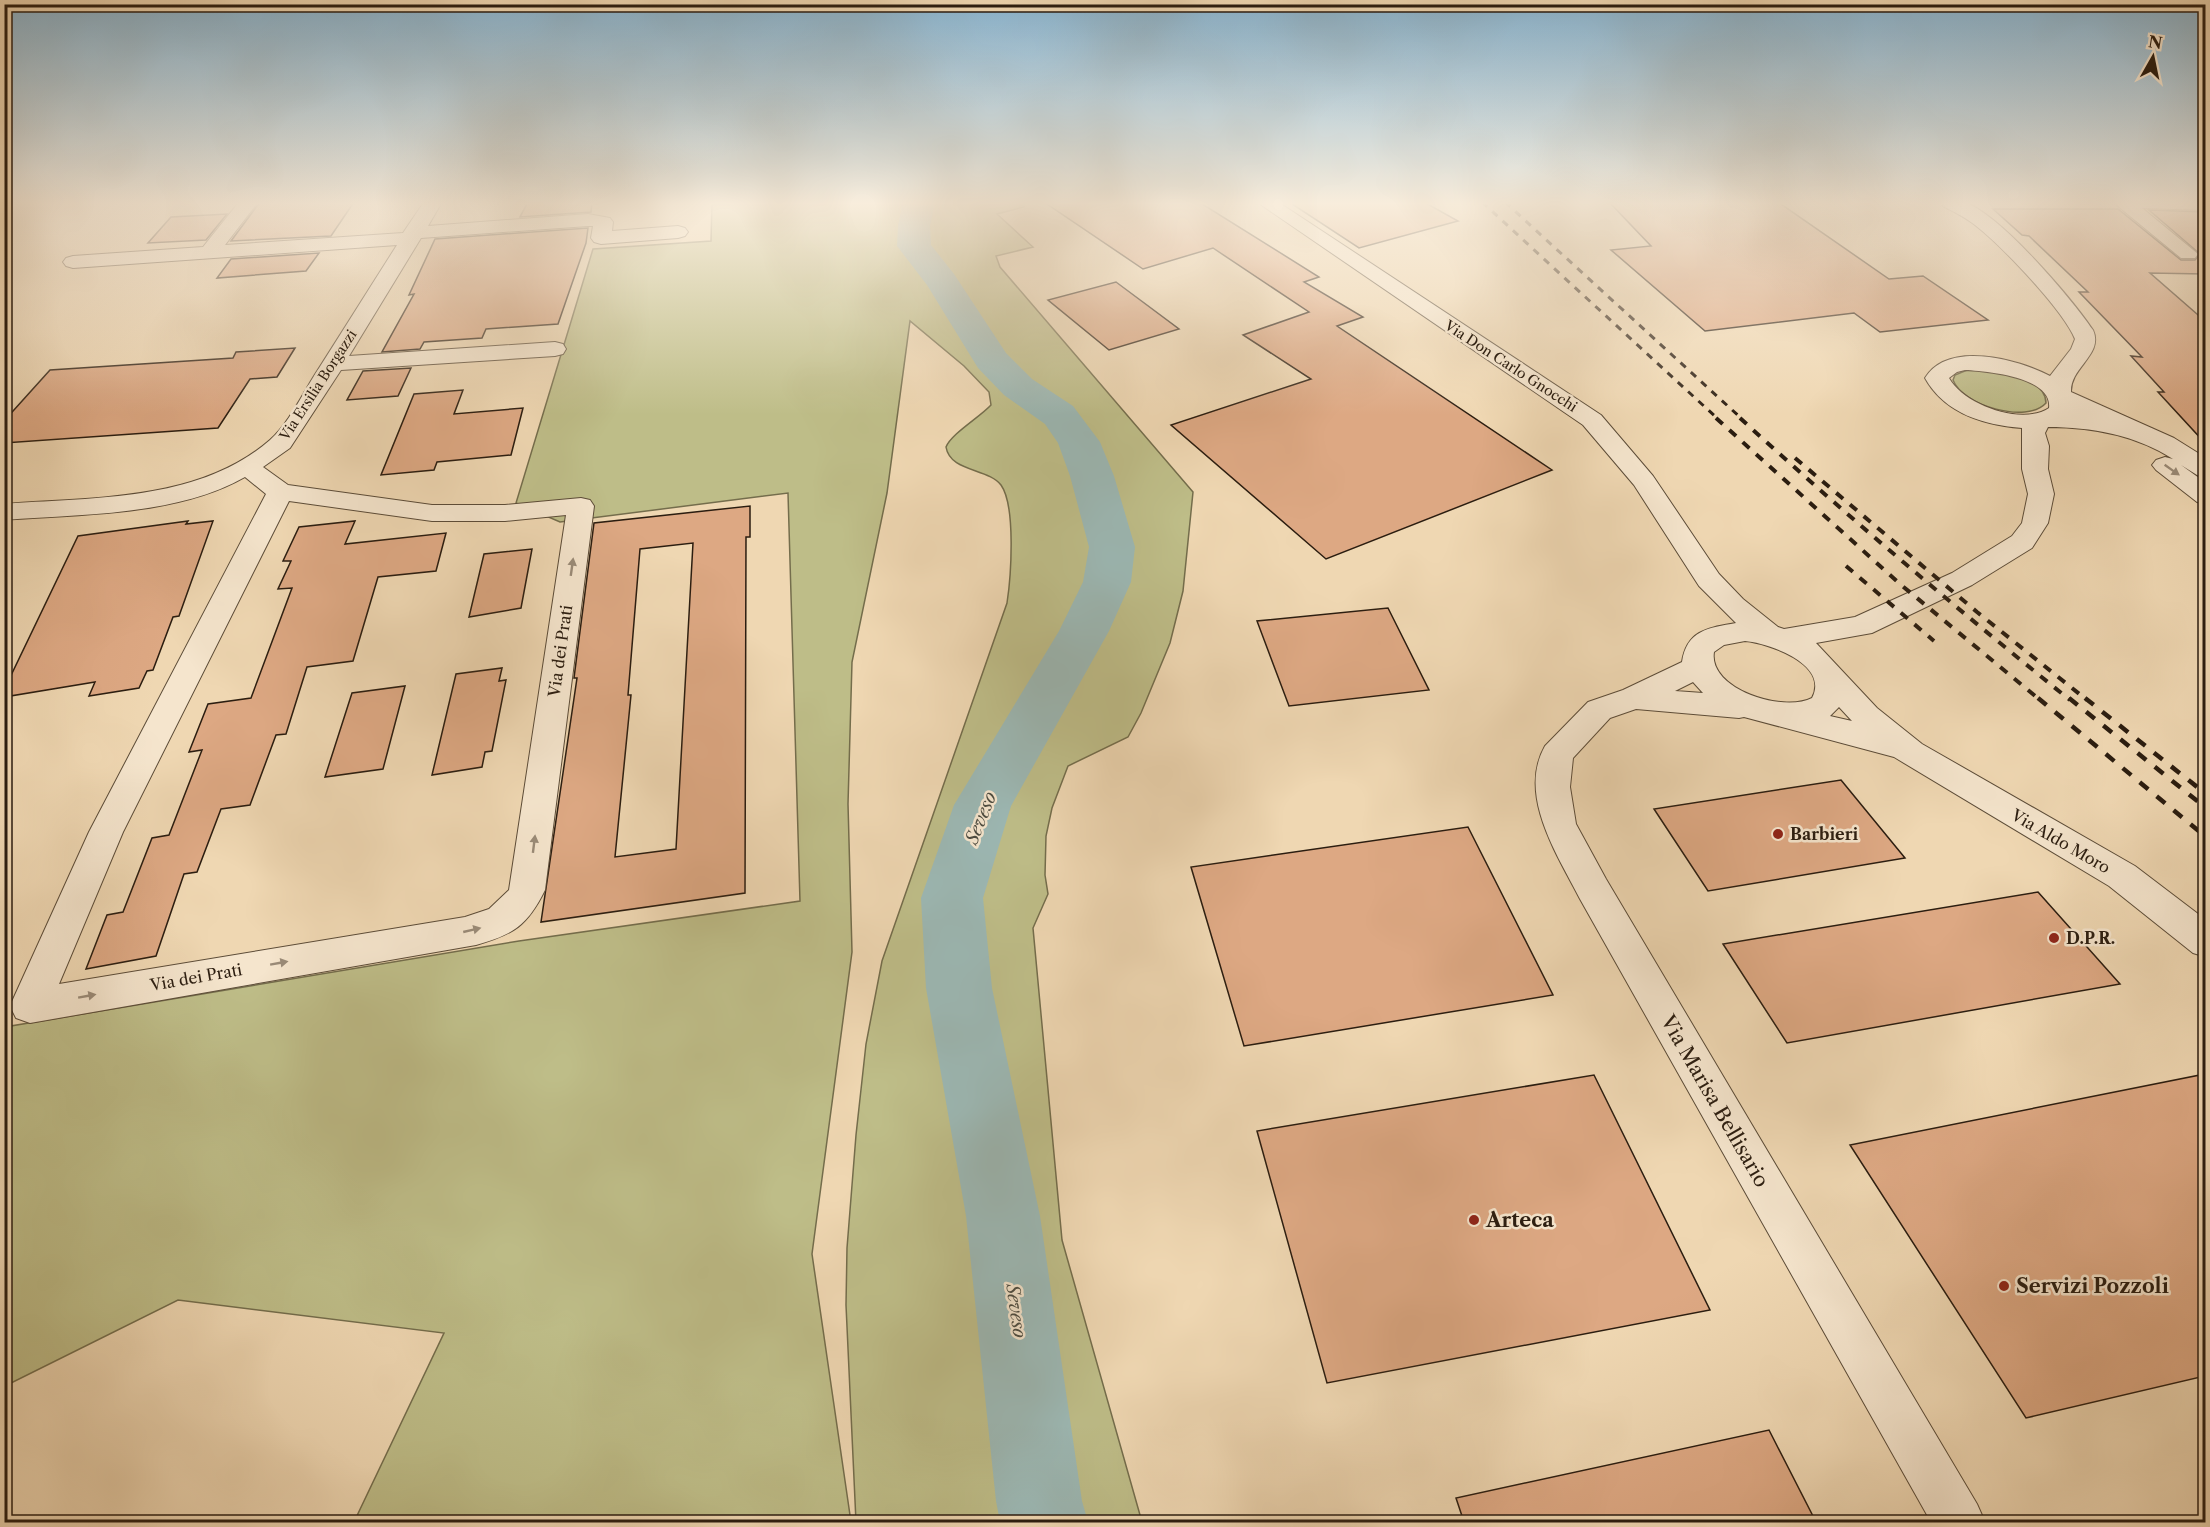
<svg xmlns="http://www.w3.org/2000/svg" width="2210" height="1527" font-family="'Libre Caslon Text',serif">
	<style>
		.green { fill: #bebd88; stroke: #746d4c; stroke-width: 1.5 }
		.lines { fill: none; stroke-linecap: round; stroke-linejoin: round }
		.river { fill: #9cb8b4; fill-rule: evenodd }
		.building { fill: #dda883; stroke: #2b1d10; stroke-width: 1.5; fill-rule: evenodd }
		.minor-casing { stroke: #5c4c38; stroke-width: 2 }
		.minor { fill: #f5e5cd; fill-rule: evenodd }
		.rail-far2 { stroke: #2b1d10; stroke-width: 3; stroke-dasharray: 7 7; stroke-linecap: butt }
		.rail-far1 { stroke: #2b1d10; stroke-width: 4; stroke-dasharray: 9 9; stroke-linecap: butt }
		.rail { stroke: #2b1d10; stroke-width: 4.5; stroke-dasharray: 11 11; stroke-linecap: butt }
		.oneway { fill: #9a8b78 }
		.poi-dot { fill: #8f2418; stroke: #f5e5cd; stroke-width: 2 }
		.labels { text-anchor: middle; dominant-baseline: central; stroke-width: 5; stroke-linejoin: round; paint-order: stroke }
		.far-street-label { font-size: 14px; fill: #2b1d10; stroke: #f5e5cd }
		.street-label { font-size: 16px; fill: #2b1d10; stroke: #f5e5cd }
		.poi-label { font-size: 16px; font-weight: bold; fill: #2b1d10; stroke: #f5e5cd; text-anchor: start }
		.water-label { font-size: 18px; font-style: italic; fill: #4d4c41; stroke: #f5e5cd }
		.near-street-label { font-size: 20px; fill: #2b1d10; stroke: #f5e5cd }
		.near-poi-label { font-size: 20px; font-weight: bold; fill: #2b1d10; stroke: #f5e5cd; text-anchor: start }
	</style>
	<rect width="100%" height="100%" fill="#efd7b2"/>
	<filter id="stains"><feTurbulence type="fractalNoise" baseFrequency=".00333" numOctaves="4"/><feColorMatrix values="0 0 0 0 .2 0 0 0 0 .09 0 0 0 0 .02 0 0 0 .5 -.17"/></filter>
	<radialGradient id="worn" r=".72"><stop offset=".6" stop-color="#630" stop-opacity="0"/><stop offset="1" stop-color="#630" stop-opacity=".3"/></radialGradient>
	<g class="green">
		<path d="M712,202H1018L1024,207L997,214L1033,247L996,256L1000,267L1193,492L1183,591L1170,643L1141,713L1128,737L1068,766L1052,808L1046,836L1045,875L1048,894L1033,928L1062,1240L1142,1522H856L846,1305L847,1248L856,1135L866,1044L882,961L1007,603C1011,577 1016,506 1001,485C988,468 950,472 946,447C951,434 980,417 991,405L989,392L964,366L910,321L887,493L852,662L848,804L852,952L812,1254L851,1522H354L444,1333L178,1300L5,1386V1027L519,941L800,901L788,493L560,522L516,503L593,249L711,241Z"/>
		<path d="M1972,368C1992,371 2046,375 2046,403C2027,424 1963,406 1953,380L1955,375Z"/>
	</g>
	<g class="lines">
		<polygon class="river" points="903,202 935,202 930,226 931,245 954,274 1006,353 1032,379 1073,406 1100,442 1114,476 1135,547 1131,582 1109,631 1011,806 983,898 992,988 1040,1216 1082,1501 1088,1522 1000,1522 996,1501 966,1216 926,988 921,898 954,805 1059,631 1083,582 1089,547 1070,476 1058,443 1045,424 1004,395 978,368 927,285 897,246 898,226"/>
	</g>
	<g class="building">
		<polygon points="260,202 354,202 331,236 231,241"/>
		<polygon points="528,202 592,202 591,212 520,217"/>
		<polygon points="1044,202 1199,202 1319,277 1304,282 1363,317 1337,326 1552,470 1326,559 1171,425 1311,379 1243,335 1309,312 1213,248 1143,269"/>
		<polygon points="1289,202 1424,202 1458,221 1359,248"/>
		<polygon points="1609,202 1778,202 1889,279 1923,276 1988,320 1880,332 1854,313 1705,331 1611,250 1651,246"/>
		<polygon points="1993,209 2118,209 2181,260 2195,260 2200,254 2149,210 2205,212 2205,274 2150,273 2205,321 2205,443 2158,392 2164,392 2131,356 2142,357 2079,292 2088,292 2029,236 2022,235"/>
		<polygon points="227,214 206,240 148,243 171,217"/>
		<polygon points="588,228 586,243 558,324 486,329 482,338 424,342 420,349 382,352 414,294 409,295 435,239"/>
		<polygon points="319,253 306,271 217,278 231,259"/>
		<polygon points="1116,282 1179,329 1109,350 1048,300"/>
		<polygon points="295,348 277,377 250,379 218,428 4,443 4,421 50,370 233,358 236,352"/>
		<polygon points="411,368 398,396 347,400 363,371"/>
		<polygon points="463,390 454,414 523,408 511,455 437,462 434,470 381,475 414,394"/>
		<path d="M750,506V537H746L745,893L541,922L577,678H574L594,523ZM693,543L676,849L615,857L631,695H628L640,549Z"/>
		<polygon points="188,521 186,524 213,521 179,616 173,617 153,670 147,671 139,688 89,696 95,682 4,697 4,690 78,536"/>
		<polygon points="355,521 345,544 446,533 436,571 378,577 353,661 307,667 286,734 276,735 250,805 221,809 197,872 184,874 156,956 86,969 107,915 123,912 152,838 169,835 202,750 189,752 208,704 251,698 292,588 278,589 291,561 283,561 299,527"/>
		<polygon points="532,549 521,608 469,617 484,554"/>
		<polygon points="1388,608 1429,690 1289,706 1257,621"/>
		<polygon points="502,668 499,681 506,680 492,751 485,752 482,767 432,775 456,674"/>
		<polygon points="405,686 383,769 325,777 352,693"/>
		<polygon points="1841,780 1905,858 1708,891 1654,809"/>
		<polygon points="1468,827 1553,995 1244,1046 1191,867"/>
		<polygon points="2038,892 2120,984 1787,1043 1723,944"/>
		<polygon points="2205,1074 2205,1376 2026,1418 1850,1145"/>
		<polygon points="1594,1075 1710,1310 1327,1383 1257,1131"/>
		<polygon points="1769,1430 1816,1522 1464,1522 1456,1498"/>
	</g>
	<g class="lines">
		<defs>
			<g id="minor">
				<path d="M239,202H258L225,245L403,233L424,202H442L428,226L588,214L610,218L613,222L612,231L678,226L685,228L688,232L685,236L678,238L601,244L594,242L591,238L593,226H588L421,238L349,356L555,342L563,344L566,349L563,354L555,356L341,370L290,448L263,467L288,485L432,505H505L581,498L590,500L594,506L545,890C527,926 514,934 476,945L30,1023L16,1018L10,1006L89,832L266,494L245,477C177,516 81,514 4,520V504C93,497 199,502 270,440C288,424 301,397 314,376C342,332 369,289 397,245L73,268L66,266L63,262L66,258L73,256L203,247ZM289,501L432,521H505L566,515L509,890L489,909L465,917L59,984L123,832Z"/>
				<path d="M1257,202H1278L1601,415L1653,476L1719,574L1743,599L1778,627L1784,629L1855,617L1952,573L2012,536L2022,523L2028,494L2022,469V428C1984,425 1945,414 1925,378C1948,340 2018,359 2050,376L2071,349L2075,339C2063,310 2001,245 1975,225C1965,217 1954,212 1943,206L1941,202C1948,202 1958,200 1964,202C2000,214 2071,298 2093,330C2104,355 2070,367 2071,392L2174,438L2206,458V478L2197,475L2181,465L2206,483V504L2197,502L2156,470L2152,465L2156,460L2165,457L2173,459C2136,435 2091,427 2048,427L2045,433L2049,446L2048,469L2054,494L2048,523L2032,548L1972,585L1872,633L1816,643L1877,708L1922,744L2135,866L2206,920V957L2193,953L2109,886L1894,757L1744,717L1739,718L1636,709L1610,718L1573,758L1570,787L1576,824L1606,879L1977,1504L1985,1522H1931L1580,899C1558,856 1517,795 1545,746L1588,702L1623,690L1682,662C1687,630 1708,628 1736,623L1699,586L1634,485L1583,425ZM1965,370C1986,371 2053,377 2049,408C2022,426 1964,405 1949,378L1957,372ZM1745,641C1768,643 1830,664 1812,698C1783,713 1708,689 1714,652L1724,645ZM1693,682L1703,693L1675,691ZM1839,707L1852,721L1830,716Z"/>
				<polygon points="2113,202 2206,202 2206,210 2142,208 2198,254 2195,258 2181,258"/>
			</g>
		</defs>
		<use href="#minor" class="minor-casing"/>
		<use href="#minor" class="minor"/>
		<g class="rail-far2">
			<polyline points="1482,202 1718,419"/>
			<polyline points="1505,202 1742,419"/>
		</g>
		<g class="rail-far1">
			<polyline points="1716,418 1900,584 2040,700"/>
			<path d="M1740,418C1847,516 1957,609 2070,700"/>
			<polyline points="1795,458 1977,612 2087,700"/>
			<polyline points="1846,566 1934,641"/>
		</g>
		<g class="rail">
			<polyline points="2038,698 2206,837"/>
			<polyline points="2069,698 2206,808"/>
			<polyline points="2085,698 2206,794"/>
		</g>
	</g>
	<defs><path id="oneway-solid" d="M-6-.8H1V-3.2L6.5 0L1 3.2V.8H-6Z" transform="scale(1.5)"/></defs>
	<g class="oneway">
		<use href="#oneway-solid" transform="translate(2172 470) rotate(35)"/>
		<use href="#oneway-solid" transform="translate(572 567) rotate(-82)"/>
		<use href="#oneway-solid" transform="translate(534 844) rotate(-83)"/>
		<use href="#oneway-solid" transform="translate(472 930) rotate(-13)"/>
		<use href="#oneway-solid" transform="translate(279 963) rotate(-10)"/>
		<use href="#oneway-solid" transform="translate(87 996) rotate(-10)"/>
	</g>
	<linearGradient id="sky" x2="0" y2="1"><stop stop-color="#89b6d3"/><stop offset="0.49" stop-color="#f8eddc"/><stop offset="1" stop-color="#f8eddc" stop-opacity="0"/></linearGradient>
	<rect width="2210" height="415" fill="url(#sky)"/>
	<g class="poi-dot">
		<circle cx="1778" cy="834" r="6"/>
		<circle cx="2054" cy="938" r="6"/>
		<circle cx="1474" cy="1220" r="6"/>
		<circle cx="2004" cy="1286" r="6"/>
	</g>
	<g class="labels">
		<g class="far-street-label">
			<text transform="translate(1511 366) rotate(33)">Via Don Carlo Gnocchi</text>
			<text transform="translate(318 385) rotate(-57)">Via Ersilia Borgazzi</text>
		</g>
		<g class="street-label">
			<text transform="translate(560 651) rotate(-82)">Via dei Prati</text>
			<text transform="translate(2061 841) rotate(30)">Via Aldo Moro</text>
			<text transform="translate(196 977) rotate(-10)">Via dei Prati</text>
		</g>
		<g class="poi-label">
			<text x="1790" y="834">Barbieri</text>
			<text x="2066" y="938">D.P.R.</text>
		</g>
		<g class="water-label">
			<text transform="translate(981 818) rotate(-68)">Seveso</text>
			<text transform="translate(1016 1311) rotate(82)">Seveso</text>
		</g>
		<g class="near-street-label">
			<text transform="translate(1715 1101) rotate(60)">Via Marisa Bellisario</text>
		</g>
		<g class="near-poi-label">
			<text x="1486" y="1220">Arteca</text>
			<text x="2016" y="1286">Servizi Pozzoli</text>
		</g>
	</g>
	<rect width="2210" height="1527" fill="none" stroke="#efd7b2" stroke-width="24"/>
	<rect x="6" y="6" width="2198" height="1515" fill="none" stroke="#2b1d10" stroke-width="3"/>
	<rect x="12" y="12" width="2186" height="1503" fill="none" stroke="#2b1d10" stroke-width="1.5"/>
	<g transform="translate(2153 57) rotate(9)" stroke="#f5e5cd" stroke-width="4.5" paint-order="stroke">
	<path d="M0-4.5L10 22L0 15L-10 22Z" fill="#2b1d10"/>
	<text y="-9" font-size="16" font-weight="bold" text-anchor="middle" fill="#2b1d10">N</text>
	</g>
	<rect width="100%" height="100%" filter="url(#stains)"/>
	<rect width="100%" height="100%" fill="url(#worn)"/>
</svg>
